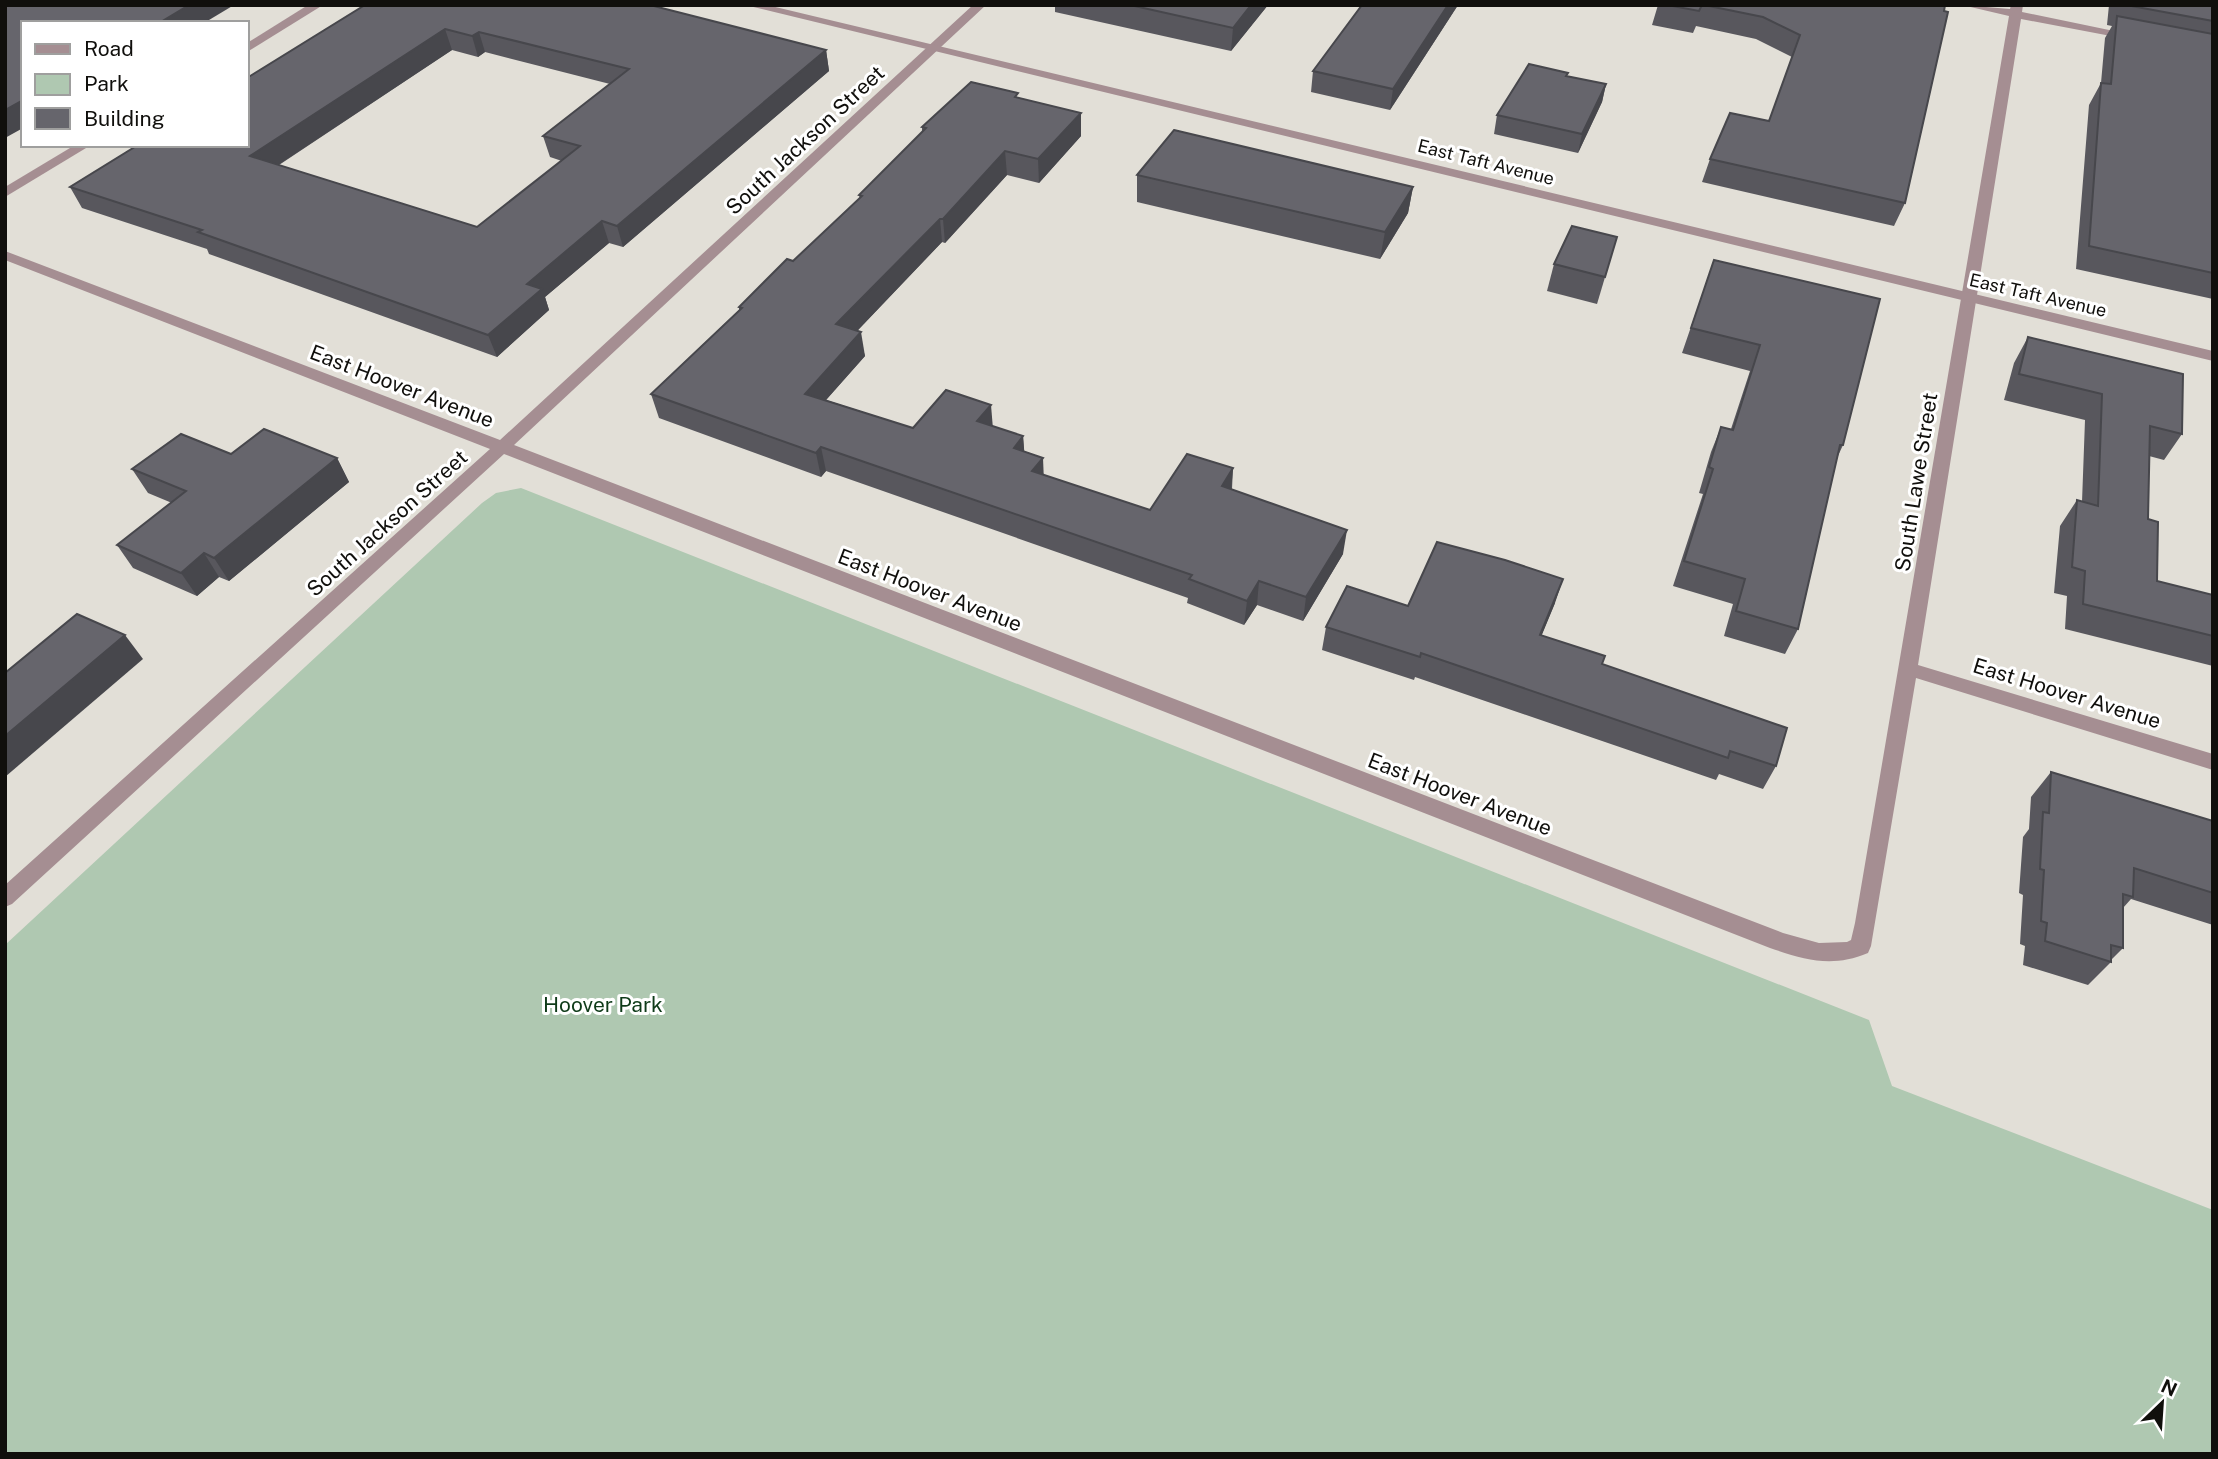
<svg xmlns="http://www.w3.org/2000/svg" width="2218" height="1459" font-family="'Public Sans',sans-serif">
	<style>
		.green { fill: #afc8b1 }
		.lines { fill: none; stroke-linecap: round; stroke-linejoin: round }
		.minor { fill: #a58e92; fill-rule: evenodd }
		.tertiary { fill: #a58e92; fill-rule: evenodd }
		.wall { fill: #58575d; fill-rule: evenodd }
		.shaded-wall { fill: #47474c }
		.building { fill: #66656c; stroke: #47474c; stroke-width: 2; fill-rule: evenodd }
		.labels { text-anchor: middle; dominant-baseline: central; stroke-width: 6; stroke-linejoin: round; paint-order: stroke }
		.far-street-label { font-size: 18px; fill: #100f0c; stroke: #fff }
		.street-label { font-size: 21px; fill: #100f0c; stroke: #fff }
		.park-label { font-size: 21px; fill: #0f3b19; stroke: #fff }
	</style>
	<rect width="100%" height="100%" fill="#e2dfd7"/>
	<polygon class="green" points="521,488 1869,1020 1892,1086 2213,1210 2213,1454 5,1454 5,945 482,503 496,493"/>
	<g class="lines">
		<g class="minor">
			<polygon points="308,5 323,5 247,52 247,43"/>
			<path d="M973,5H986L514,445L1783,933L1819,943L1847,942L1851,940L1855,923L2009,16L1962,5L2010,9L2011,5H2023L2022,12L2138,36L2132,40L2021,19L1918,665L2213,754V770L1916,678L1871,946L1868,953C1832,968 1805,960 1770,948L504,454L12,904L5,907V885L490,449L5,260V251L500,440Z"/>
			<polygon points="75,145 91,145 5,197 5,187"/>
		</g>
		<polygon class="tertiary" points="745,5 767,5 2213,351 2213,361"/>
	</g>
	<g class="wall">
		<path d="M365,5L826,50L829,71L623,247L609,243L545,297L549,310L497,357L209,254L207,249L82,208L70,187ZM452,50L478,57L485,52L610,84L543,136L550,157L562,161L477,227L279,165Z"/>
		<polygon points="1055,5 1268,5 1231,51 1055,12"/>
		<polygon points="1362,5 1458,5 1390,110 1311,92 1313,71"/>
		<polygon points="1658,5 1945,5 1905,203 1894,226 1702,182 1710,159 1769,121 1792,57 1756,39 1696,26 1693,33 1652,25"/>
		<polygon points="2109,5 2213,5 2213,299 2076,269 2089,105 2101,83 2105,38 2112,26 2107,25"/>
		<polygon points="1567,76 1606,84 1602,102 1578,153 1494,134 1497,115"/>
		<polygon points="1019,98 1081,136 1039,183 1007,175 945,243 942,242 857,331 865,356 826,400 913,428 993,426 1023,436 1024,451 1043,458 1043,475 1150,510 1233,468 1232,489 1343,554 1303,621 1257,605 1244,625 1187,603 1188,598 826,471 821,477 659,418 651,394 739,310 739,307 793,261 860,199 859,195 922,132 922,127"/>
		<polygon points="1137,175 1413,187 1408,213 1380,259 1137,202"/>
		<polygon points="1617,237 1597,304 1547,291 1554,264"/>
		<polygon points="1714,260 1843,445 1837,458 1798,629 1785,654 1724,636 1733,604 1673,586 1703,494 1699,493 1711,452 1721,427 1731,429 1750,371 1682,353"/>
		<polygon points="2028,337 2182,434 2164,460 2149,456 2148,519 2157,581 2213,595 2213,666 2065,629 2067,596 2054,593 2060,526 2077,500 2082,502 2085,420 2004,400 2014,363"/>
		<polygon points="231,454 337,458 349,482 229,581 219,577 197,596 133,568 117,545 172,503 148,493 132,469"/>
		<polygon points="1555,603 1541,636 1602,664 1776,766 1763,789 1719,774 1716,780 1415,677 1414,680 1322,650 1326,627 1408,606"/>
		<polygon points="2051,772 2213,821 2213,925 2131,899 2123,908 2123,948 2111,960 2111,962 2088,985 2023,965 2025,946 2020,944 2023,895 2019,893 2023,837 2029,829 2031,797"/>
	</g>
	<g class="shaded-wall">
		<polygon points="189,5 234,5 204,23 159,23"/>
		<polygon points="1251,5 1268,5 1231,51 1233,28"/>
		<polygon points="1448,5 1458,5 1390,110 1393,89"/>
		<polygon points="445,29 452,50 260,177 250,156"/>
		<polygon points="479,32 485,52 478,57 472,36"/>
		<polygon points="826,50 829,71 623,247 617,226"/>
		<polygon points="1606,84 1602,102 1578,153 1582,134"/>
		<polygon points="23,100 23,128 5,138 5,110"/>
		<polygon points="1081,113 1081,136 1039,183 1038,159"/>
		<polygon points="1005,151 1007,175 945,243 943,219"/>
		<polygon points="1413,187 1408,213 1380,259 1385,232"/>
		<polygon points="940,219 942,242 840,349 836,324"/>
		<polygon points="602,221 609,243 545,297 549,310 497,357 488,335 527,284"/>
		<polygon points="861,332 865,356 810,418 805,394"/>
		<polygon points="991,405 993,429 977,421"/>
		<polygon points="1023,436 1025,460 1014,448"/>
		<polygon points="821,447 826,471 821,477 816,453"/>
		<polygon points="337,458 349,482 229,581 214,558"/>
		<polygon points="1043,458 1044,482 1032,471"/>
		<polygon points="1233,468 1231,492 1222,486"/>
		<polygon points="1347,530 1343,554 1303,621 1306,597"/>
		<polygon points="204,553 219,577 197,596 181,573"/>
		<polygon points="1563,579 1555,603 1532,659 1540,635"/>
		<polygon points="1259,581 1257,605 1244,625 1247,601"/>
		<polygon points="125,635 143,659 5,777 5,736"/>
	</g>
	<g class="building">
		<polygon points="5,5 189,5 159,23 23,23 23,100 5,110"/>
		<path d="M365,5H650L826,50L617,226L602,221L527,284L542,289L488,335L198,232L202,230L70,187L138,145H247V78ZM445,29L472,36L479,32L629,69L543,136L580,146L477,227L250,156Z"/>
		<polygon points="1130,5 1251,5 1233,28"/>
		<polygon points="1362,5 1448,5 1393,89 1313,71"/>
		<polygon points="1667,5 1702,5 1699,11"/>
		<polygon points="1704,5 1945,5 1944,11 1948,12 1905,203 1710,159 1730,113 1769,121 1800,35 1763,17"/>
		<polygon points="2126,5 2213,5 2213,21"/>
		<polygon points="2117,16 2213,34 2213,273 2089,246 2101,83 2111,84"/>
		<polygon points="1529,64 1568,73 1566,76 1606,84 1582,134 1497,115"/>
		<polygon points="971,82 1018,93 1015,97 1081,113 1038,159 1005,151 943,219 940,219 836,324 861,332 805,394 913,428 946,390 991,405 977,421 1023,436 1014,448 1043,458 1032,471 1150,510 1187,454 1233,468 1222,486 1347,530 1306,597 1259,581 1247,601 1189,579 1192,575 821,447 816,453 651,394 742,308 739,307 787,259 793,261 862,196 859,195 926,128 922,127"/>
		<polygon points="1174,130 1413,187 1385,232 1137,175"/>
		<polygon points="1572,226 1617,237 1605,277 1554,264"/>
		<polygon points="1714,260 1880,299 1843,445 1840,445 1798,629 1736,611 1745,579 1684,561 1713,469 1709,467 1721,427 1733,430 1760,345 1691,328"/>
		<polygon points="2028,337 2183,374 2182,434 2150,426 2148,519 2158,522 2157,581 2213,595 2213,636 2083,604 2085,571 2072,567 2077,500 2098,506 2102,394 2019,374"/>
		<polygon points="264,429 337,458 214,558 204,553 181,573 117,545 186,491 132,469 181,434 231,454"/>
		<polygon points="1437,542 1505,560 1563,579 1540,635 1605,656 1602,664 1787,728 1776,766 1730,751 1728,758 1421,653 1420,657 1326,627 1347,586 1408,606"/>
		<polygon points="77,614 125,635 5,736 5,673"/>
		<polygon points="2051,772 2213,821 2213,893 2134,868 2133,897 2123,894 2123,948 2111,945 2111,962 2045,941 2047,923 2041,921 2044,870 2040,869 2043,812 2049,813"/>
	</g>
	<g class="labels">
		<g class="far-street-label">
			<text transform="translate(1486 162) rotate(14)">East Taft Avenue</text>
			<text transform="translate(2038 295) rotate(13)">East Taft Avenue</text>
		</g>
		<g class="street-label">
			<text transform="translate(805 140) rotate(-43)">South Jackson Street</text>
			<text transform="translate(402 386) rotate(21)">East Hoover Avenue</text>
			<text transform="translate(1916 482) rotate(-81)">South Lawe Street</text>
			<text transform="translate(387 523) rotate(-42)">South Jackson Street</text>
			<text transform="translate(930 590) rotate(21)">East Hoover Avenue</text>
			<text transform="translate(2067 693) rotate(17)">East Hoover Avenue</text>
			<text transform="translate(1460 794) rotate(21)">East Hoover Avenue</text>
		</g>
		<g class="park-label">
			<text x="603" y="1004">Hoover Park</text>
		</g>
	</g>
	<rect width="2218" height="1459" fill="none" stroke="#100f0c" stroke-width="14"/>
	<rect x="21" y="21" width="228" height="126" fill="#ffffff" stroke="#9f9f9e" stroke-width="2"/>
	<rect x="35" y="44" width="35" height="10" fill="#a58e92" stroke="#9f9f9e" stroke-width="2"/>
	<text x="84" y="56" font-size="21" fill="#100f0c">Road</text>
	<rect x="35" y="74" width="35" height="21" fill="#afc8b1" stroke="#9f9f9e" stroke-width="2"/>
	<text x="84" y="91" font-size="21" fill="#100f0c">Park</text>
	<rect x="35" y="108" width="35" height="21" fill="#66656c" stroke="#9f9f9e" stroke-width="2"/>
	<text x="84" y="126" font-size="21" fill="#100f0c">Building</text>
	<g transform="translate(2162 1403) rotate(25)" stroke="#ffffff" stroke-width="5" paint-order="stroke">
	<path d="M0-5L12 26L0 18L-12 26Z" fill="#100f0c"/>
	<text y="-10" font-size="19" font-weight="bold" text-anchor="middle" fill="#100f0c">N</text>
	</g>
</svg>
